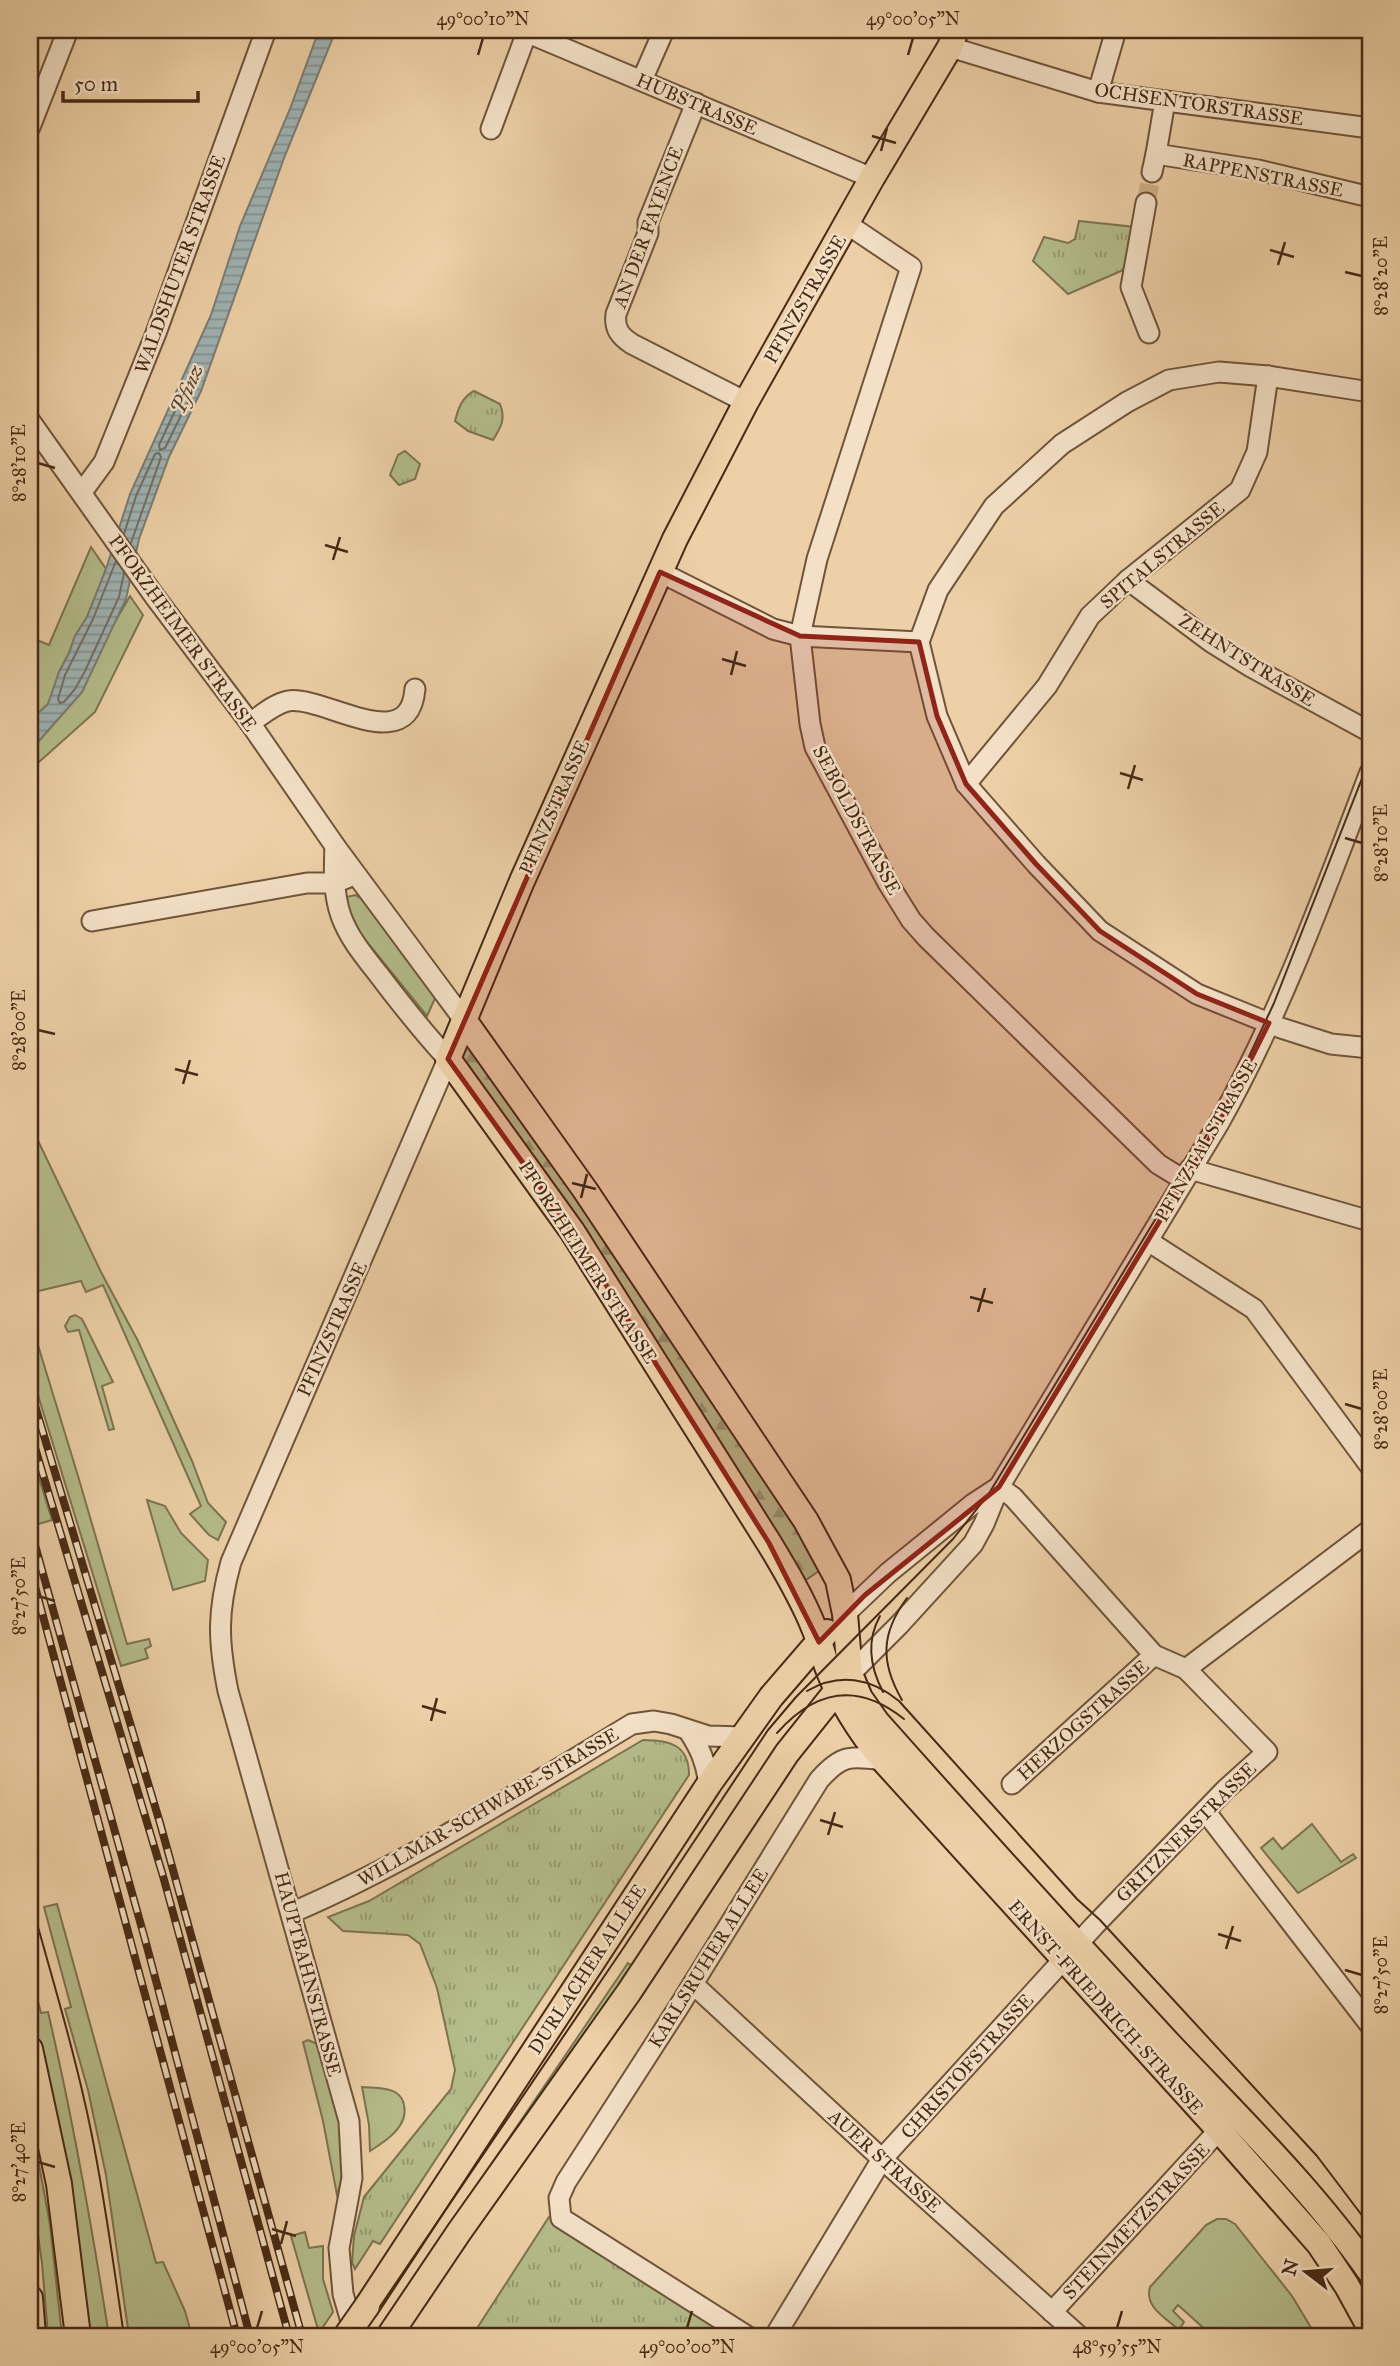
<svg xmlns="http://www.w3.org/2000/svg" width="1400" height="2366" font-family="'IM FELL Great Primer',serif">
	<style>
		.green { fill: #b4bc8a; stroke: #7e7350; stroke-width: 2 }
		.forest { fill: url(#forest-firs); stroke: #7e7350; stroke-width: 2 }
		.park { fill: url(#park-tufts); stroke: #7e7350; stroke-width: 2 }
		.water { fill: url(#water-rules); stroke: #7c7c74; stroke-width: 2 }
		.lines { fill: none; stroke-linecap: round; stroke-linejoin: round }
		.shore { stroke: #736e64; stroke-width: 2 }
		.minor-tunnel { stroke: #ccaf8a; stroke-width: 19; stroke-dasharray: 19 10; stroke-linecap: butt }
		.minor-casing { stroke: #70543a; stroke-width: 23 }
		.major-casing { stroke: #472a15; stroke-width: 28 }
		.minor { stroke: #f3e0c6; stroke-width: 19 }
		.major { stroke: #edd0a7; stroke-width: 24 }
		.tram { stroke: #472a15; stroke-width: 2 }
		.rail-casing { stroke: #472a15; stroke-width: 8 }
		.rail { stroke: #f3e0c6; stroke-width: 5; stroke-dasharray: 16; stroke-linecap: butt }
		.major-bridge-casing { stroke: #472a15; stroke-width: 28; stroke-linecap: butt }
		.major-bridge { stroke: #edd0a7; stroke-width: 24 }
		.marked { fill: #8f2418; fill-opacity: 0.2; stroke: #8f2418; stroke-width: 5; stroke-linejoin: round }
		.ticks { fill: none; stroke: #472a15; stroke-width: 2.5 }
		.labels { text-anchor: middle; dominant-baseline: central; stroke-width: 5; stroke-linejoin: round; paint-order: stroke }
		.street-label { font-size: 19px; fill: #472a15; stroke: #f3e0c6 }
		.water-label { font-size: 21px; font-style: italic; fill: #594535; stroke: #f3e0c6 }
		.neatline { fill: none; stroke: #472a15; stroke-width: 2.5 }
		.ticks-label { font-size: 18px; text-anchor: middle; fill: #472a15 }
	</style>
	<defs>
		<pattern id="forest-firs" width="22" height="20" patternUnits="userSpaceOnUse" patternTransform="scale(1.75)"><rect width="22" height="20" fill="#b4bc8a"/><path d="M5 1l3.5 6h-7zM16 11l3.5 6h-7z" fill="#949970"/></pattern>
		<pattern id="park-tufts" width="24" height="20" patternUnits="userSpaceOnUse" patternTransform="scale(1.75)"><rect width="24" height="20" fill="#b4bc8a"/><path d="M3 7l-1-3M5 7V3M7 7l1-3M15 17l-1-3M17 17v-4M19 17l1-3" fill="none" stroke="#949970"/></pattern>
		<pattern id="water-rules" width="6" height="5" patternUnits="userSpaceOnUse" patternTransform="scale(1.75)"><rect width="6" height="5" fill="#9fb3b4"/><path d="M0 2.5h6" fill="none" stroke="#839291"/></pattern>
	</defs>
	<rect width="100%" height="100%" fill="#edd0a7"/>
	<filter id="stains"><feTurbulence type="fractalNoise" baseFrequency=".00286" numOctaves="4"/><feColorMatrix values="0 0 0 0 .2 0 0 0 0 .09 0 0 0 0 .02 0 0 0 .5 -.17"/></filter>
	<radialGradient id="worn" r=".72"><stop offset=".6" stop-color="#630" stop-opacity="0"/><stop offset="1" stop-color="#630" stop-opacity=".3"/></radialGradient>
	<g class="green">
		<polygon points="91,547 106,569 87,617 75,636 69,653 59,672 51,697 48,704 30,721 30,644 37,640 49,645"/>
		<polygon points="130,596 143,615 95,712 30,770 30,751 82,692 112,627"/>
		<polygon points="355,895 365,900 436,996 427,1016 350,921 345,900 347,897"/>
		<polygon points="30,1124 101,1272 138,1341 192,1461 208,1503 226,1522 218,1540 209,1535 190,1514 201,1506 103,1285 86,1292 81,1281 30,1293"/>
		<polygon points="75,1315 82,1319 113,1382 102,1386 114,1429 109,1430 79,1330 68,1332 65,1326 70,1317"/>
		<polygon points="30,1319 78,1476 127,1644 149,1639 151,1646 145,1649 148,1658 121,1666 30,1369"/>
		<polygon points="30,1449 52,1520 35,1525 30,1505"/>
		<polygon points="147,1500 165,1506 181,1533 208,1560 205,1581 173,1590"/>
		<polygon points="1312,1824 1341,1862 1353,1854 1356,1858 1298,1893 1261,1848 1273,1838 1282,1849"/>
		<polygon points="57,1904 156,2263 163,2262 185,2311 192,2336 129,2336 106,2175 88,2090 65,2009 71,2007 44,1907"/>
		<polygon points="628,1963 633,1967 456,2216"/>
		<path d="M30,1971L41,2013L48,2012C73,2119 92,2227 109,2336H85L39,2054L30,1989Z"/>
		<path d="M308,2040L317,2044C330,2092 354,2146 337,2195L323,2121L303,2042Z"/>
		<path d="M362,2087C371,2088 386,2087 395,2092C400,2095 403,2099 404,2105C409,2126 386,2141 370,2151L369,2125Z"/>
		<polygon points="30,2117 50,2224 62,2336 48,2336 42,2263 30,2180"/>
		<path d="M1217,2219H1226L1235,2224L1292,2296L1316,2336H1207L1209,2333L1178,2305L1173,2311L1184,2322L1179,2330C1166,2318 1144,2307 1150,2287L1206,2225Z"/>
		<polygon points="305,2232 309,2248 323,2246 323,2279 333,2312 319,2333 291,2236"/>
	</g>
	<polygon class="forest" points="469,1033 826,1566 800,1584 456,1063"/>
	<g class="park">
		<polygon points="1079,221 1135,227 1128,268 1068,294 1033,261 1044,237 1068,243 1075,239"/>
		<path d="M474,391L500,404C506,419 501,427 493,440L468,431L455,421C458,409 462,397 474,391Z"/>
		<polygon points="405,451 420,464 415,479 399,485 390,475 398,455"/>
		<path d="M643,1740C670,1740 689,1745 689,1775L380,2244L373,2241L355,2269L352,2262L354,2236L364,2197L451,2089L455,2070L437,1988L420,1944L408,1935L343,1931L328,1917L369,1901Z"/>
		<polygon points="549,2217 734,2336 472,2336"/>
	</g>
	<polygon class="water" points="319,30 336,30 284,158 201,391 169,457 139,539 126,599 82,692 30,751 30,721 48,704 59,672 69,653 75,636 87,617 106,569 130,494 211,315 240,226 290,109"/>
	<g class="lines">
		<g class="shore">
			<polygon points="195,368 200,371 194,389 165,448 160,450 159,445"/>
			<polyline points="124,534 136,496 155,454 159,453 161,457 131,543"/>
			<polyline points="116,561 93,619 65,675 58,699 60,703 64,702 75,689 85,671 119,597 124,573"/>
		</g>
		<polyline class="minor-tunnel" points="1146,203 1152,172"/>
		<defs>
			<g id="minor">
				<polyline points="521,30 872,178"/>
				<polyline points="950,47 1098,92 1370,128"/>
				<polyline points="642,80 664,30"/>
				<polyline points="1098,92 1116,30"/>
				<polyline points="1165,101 1156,154 1258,170 1370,197"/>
				<path d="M696,103L648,222V233L616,314C614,329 620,336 632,344L746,402"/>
				<polyline points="30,127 68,30"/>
				<polyline points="491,129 527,32"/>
				<polyline points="1152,172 1156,154"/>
				<polyline points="1146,203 1131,287 1149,333"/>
				<polyline points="847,224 911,267 817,559 800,636 810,724 815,747 888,883 911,920 926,937 1158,1164 1184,1180"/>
				<polyline points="1370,392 1268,376 1219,372 1169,380 1127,402 1062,444 994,506 938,590 919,642 937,716 966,784 1036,864 1100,931 1197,994 1281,1028 1331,1044 1370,1048"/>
				<polyline points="30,421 155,597 250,723 335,846 464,1020"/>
				<polyline points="82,492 104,462 156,333 266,30"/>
				<polyline points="660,572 773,629 800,636 919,642"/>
				<polyline points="1128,580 1211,642 1251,667 1370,732"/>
				<path d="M250,723C262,715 274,704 288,701C324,695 409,759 415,689"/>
				<polyline points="966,784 1047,686 1090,616 1128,580 1240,490 1257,452 1268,376"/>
				<path d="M335,846C334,869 333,893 341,916C349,938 364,956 379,975C401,1004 423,1032 448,1059L231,1562C217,1612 218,1641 228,1691L349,2121L352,2178L339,2248L343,2294L355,2335"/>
				<polyline points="92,921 307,883 334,883 347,878"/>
				<polyline points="1190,1169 1370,1221"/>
				<polyline points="1148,1241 1254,1309 1370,1466"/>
				<polyline points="845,1614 888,1573 973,1504 999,1487"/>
				<polyline points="1186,1669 1370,1530"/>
				<path d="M850,1674L899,1625L973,1544L984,1524L999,1487L1219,1123C1281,1012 1325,891 1370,772"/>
				<path d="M688,1730C700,1748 706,1762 709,1784"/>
				<polyline points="1012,1784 1154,1655"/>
				<polyline points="1205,1811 1370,2025"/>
				<path d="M291,1913C410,1862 521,1791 632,1724L654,1721L671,1724L708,1736L743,1737"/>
				<polyline points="693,1984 882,2159 1079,2336"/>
				<polyline points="1052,2312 1219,2130"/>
				<path d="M747,2336L561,2218L559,2198L566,2182L678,2008L819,1780C842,1754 851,1756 883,1760"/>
				<polyline points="775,2336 882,2159 1094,1926 1225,1790 1267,1752 1186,1669 1154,1655 1013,1497 999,1487"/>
			</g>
			<g id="major">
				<path d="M956,30L950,47L872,178L746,402L675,539L522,881L448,1059L572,1231L769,1543C786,1571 802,1598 814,1628C820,1642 823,1656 828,1669C841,1703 860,1732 883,1760L1219,2130L1319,2244L1347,2286L1370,2328"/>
				<path d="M464,1020L585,1190L806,1521L838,1580L845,1614L850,1674L860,1698L877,1722C973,1830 1071,1938 1170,2045C1239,2118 1313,2190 1370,2272"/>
				<polyline points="30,2049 59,2184 78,2336"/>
				<polyline points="30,2298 33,2336"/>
				<polyline points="367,2306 709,1784 771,1697 827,1632"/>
				<polyline points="389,2336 459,2232 629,1992 787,1753 846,1679"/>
			</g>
		</defs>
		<use href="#minor" class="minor-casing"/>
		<use href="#major" class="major-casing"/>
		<use href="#minor" class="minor"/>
		<use href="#major" class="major"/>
		<g class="tram">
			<path d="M880,1616C866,1641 870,1667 883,1692"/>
			<path d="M807,1691C839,1672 871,1678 899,1701L1077,1899L1100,1920L1317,2156L1370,2226"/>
			<path d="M902,1700C880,1662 881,1633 907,1598"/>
			<path d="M777,1733C816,1689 858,1682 904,1719"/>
			<path d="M30,1898C51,1975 75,2052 91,2131C105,2199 114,2268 124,2336"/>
			<polyline points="360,2336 622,1950 768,1730 796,1697 953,1539 988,1495 1232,1093 1274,1003 1370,758"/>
		</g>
		<defs>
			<g id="rail">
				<polyline points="30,1389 160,1823 302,2336"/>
				<polyline points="30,1431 163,1876 289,2336"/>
				<polyline points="30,1527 146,1943 250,2336"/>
				<polyline points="30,1568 237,2336"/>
			</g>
		</defs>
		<use href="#rail" class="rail-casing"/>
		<use href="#rail" class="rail"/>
		<defs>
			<polyline id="major-bridge" points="346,2336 367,2306"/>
		</defs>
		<use href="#major-bridge" class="major-bridge-casing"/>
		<use href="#major-bridge" class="major-bridge"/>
	</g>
	<path class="marked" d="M660,572L800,636L919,642L937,716L966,784L1036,864L1100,931L1197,994L1269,1023L1219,1123L999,1487L865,1595L819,1642L769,1543L572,1231L448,1059Z"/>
	<path class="ticks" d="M478,55L483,38M908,55L913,38M872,136L896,143M881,151L887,128M1270,250L1294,257M1278,265L1285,242M1345,272L1362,276M38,463L55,468M325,545L348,552M333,560L340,537M722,659L746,666M731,675L737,651M1120,773L1143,780M1128,789L1135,765M1345,838L1362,843M38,1030L55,1034M175,1069L198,1075M183,1084L190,1060M572,1183L596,1189M581,1198L587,1174M970,1297L993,1303M978,1312L985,1288M1345,1404L1362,1409M38,1596L55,1601M422,1706L446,1713M431,1721L437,1698M820,1820L843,1827M828,1835L835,1812M1218,1934L1241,1941M1226,1949L1233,1926M1345,1970L1362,1975M38,2162L55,2167M272,2229L296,2236M281,2244L287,2221M257,2328L262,2311M687,2328L692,2311M1117,2328L1122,2311"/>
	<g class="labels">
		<g class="street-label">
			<text transform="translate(697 104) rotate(23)">HUBSTRASSE</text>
			<text transform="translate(1199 104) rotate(8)">OCHSENTORSTRASSE</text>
			<text transform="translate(1263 175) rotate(11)">RAPPENSTRASSE</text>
			<text transform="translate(648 227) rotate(-70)">AN DER FAYENCE</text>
			<text transform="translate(180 264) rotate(-70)">WALDSHUTER STRASSE</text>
			<text transform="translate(805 299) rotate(-60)">PFINZSTRASSE</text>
			<text transform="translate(1162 555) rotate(-40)">SPITALSTRASSE</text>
			<text transform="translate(183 633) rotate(54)">PFORZHEIMER STRASSE</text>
			<text transform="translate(1247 660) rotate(32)">ZEHNTSTRASSE</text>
			<text transform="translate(554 807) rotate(-66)">PFINZSTRASSE</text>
			<text transform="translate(857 820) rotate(62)">SEBOLDSTRASSE</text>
			<text transform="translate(1206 1140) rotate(-60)">PFINZTALSTRASSE</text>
			<text transform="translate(588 1262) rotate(57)">PFORZHEIMER STRASSE</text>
			<text transform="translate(332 1329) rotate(-66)">PFINZSTRASSE</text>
			<text transform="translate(1083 1720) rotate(-42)">HERZOGSTRASSE</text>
			<text transform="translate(488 1807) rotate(-30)">WILLMAR-SCHWABE-STRASSE</text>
			<text transform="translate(1186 1832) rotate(-45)">GRITZNERSTRASSE</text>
			<text transform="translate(708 1958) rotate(-58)">KARLSRUHER ALLEE</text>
			<text transform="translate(587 1969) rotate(-57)">DURLACHER ALLEE</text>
			<text transform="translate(308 1974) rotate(75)">HAUPTBAHNSTRASSE</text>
			<text transform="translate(1106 2007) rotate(48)">ERNST-FRIEDRICH-STRASSE</text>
			<text transform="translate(967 2066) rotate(-48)">CHRISTOFSTRASSE</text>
			<text transform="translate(885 2161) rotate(42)">AUER STRASSE</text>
			<text transform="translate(1136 2221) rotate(-47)">STEINMETZSTRASSE</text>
		</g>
		<g class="water-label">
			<text transform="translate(187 389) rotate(-66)">Pfinz</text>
		</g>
	</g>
	<rect width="1400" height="2366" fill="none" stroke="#edd0a7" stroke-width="77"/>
	<g transform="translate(1306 2272) rotate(286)" stroke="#f3e0c6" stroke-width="5" paint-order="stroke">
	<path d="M0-5L12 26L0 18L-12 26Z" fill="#472a15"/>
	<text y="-10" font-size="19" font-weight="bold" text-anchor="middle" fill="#472a15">N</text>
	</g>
	<path d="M63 91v10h135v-10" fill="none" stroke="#472a15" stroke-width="3.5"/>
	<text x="74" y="91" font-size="21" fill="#472a15" stroke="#f3e0c6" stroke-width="5" paint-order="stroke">50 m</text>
	<rect x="38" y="38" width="1324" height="2290" class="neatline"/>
	<g class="ticks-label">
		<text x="483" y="25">49°00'10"N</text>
		<text x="913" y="25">49°00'05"N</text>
		<text transform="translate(1381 276) rotate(-90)" y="6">8°28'20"E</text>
		<text transform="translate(19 463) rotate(-90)" y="6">8°28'10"E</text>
		<text transform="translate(1381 843) rotate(-90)" y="6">8°28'10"E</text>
		<text transform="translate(19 1030) rotate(-90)" y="6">8°28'00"E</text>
		<text transform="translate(1381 1409) rotate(-90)" y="6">8°28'00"E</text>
		<text transform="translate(19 1596) rotate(-90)" y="6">8°27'50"E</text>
		<text transform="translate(1381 1975) rotate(-90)" y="6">8°27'50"E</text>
		<text transform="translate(19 2162) rotate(-90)" y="6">8°27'40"E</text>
		<text x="257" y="2353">49°00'05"N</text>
		<text x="687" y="2353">49°00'00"N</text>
		<text x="1117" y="2353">48°59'55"N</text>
	</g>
	<rect width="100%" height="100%" filter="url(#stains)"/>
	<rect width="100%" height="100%" fill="url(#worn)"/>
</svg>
